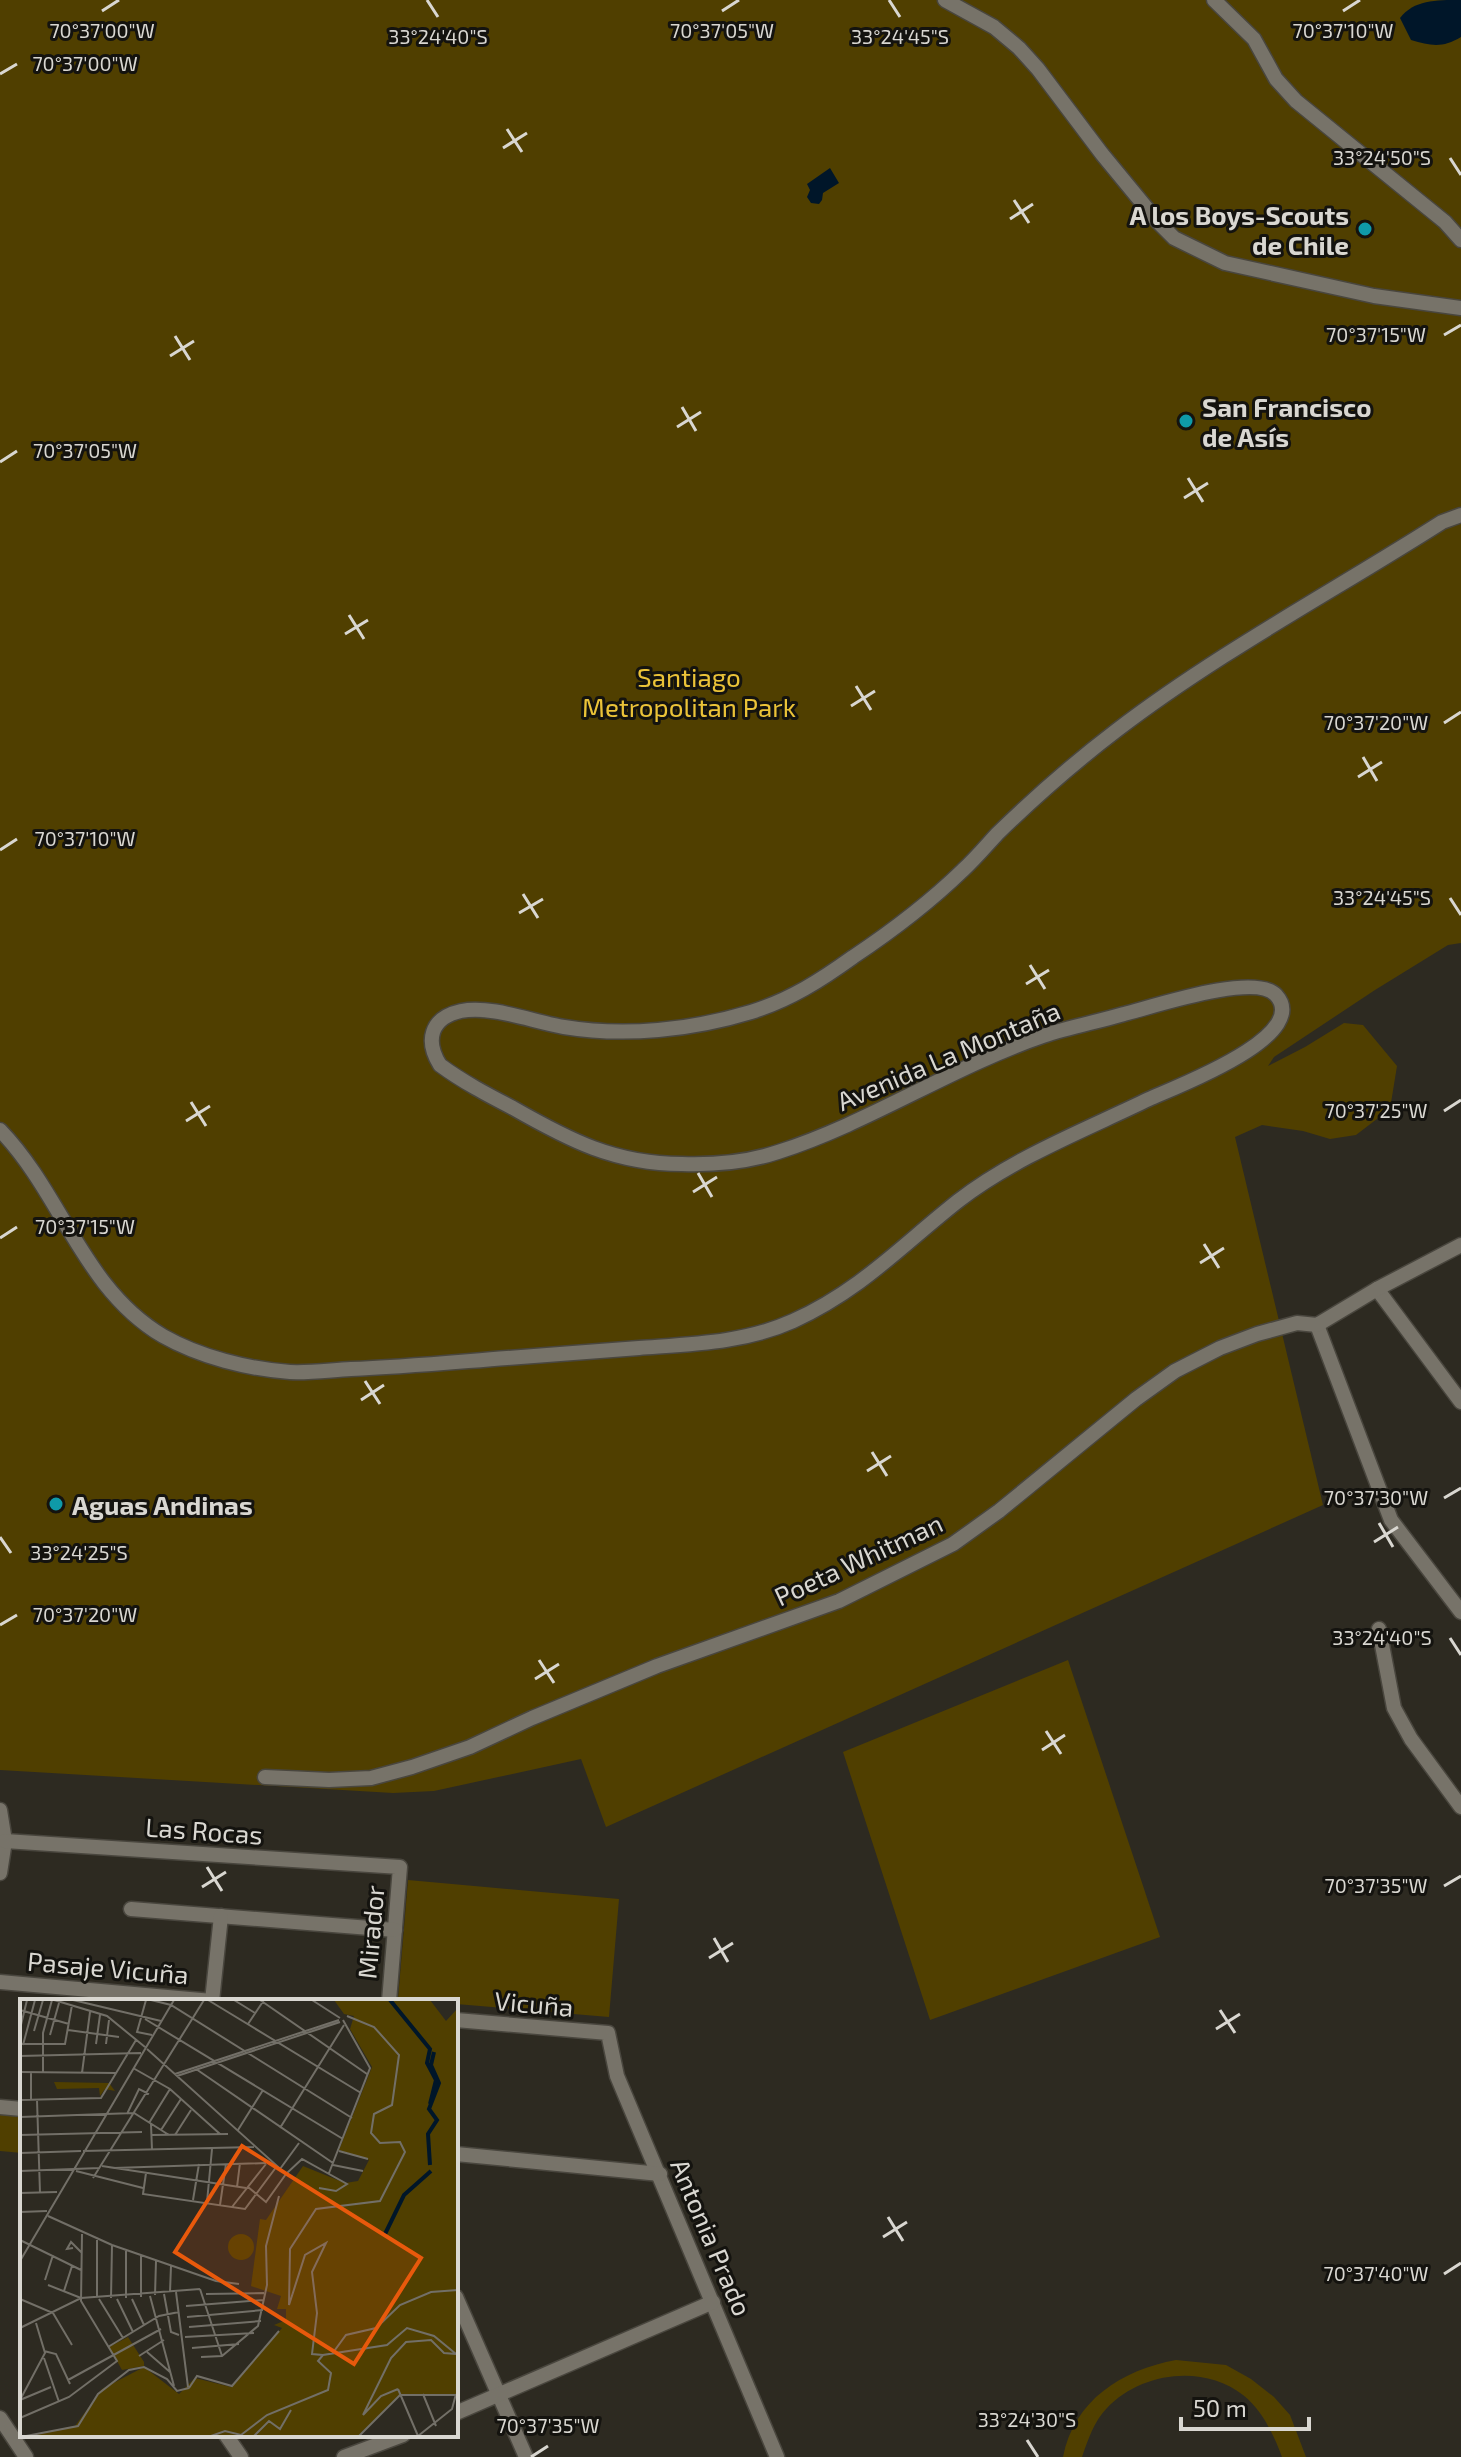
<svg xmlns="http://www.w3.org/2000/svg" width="1461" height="2457" font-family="'Exo 2',sans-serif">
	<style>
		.green { fill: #503f00 }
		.water { fill: #001629 }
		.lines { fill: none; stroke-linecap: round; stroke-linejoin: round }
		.street-casing { stroke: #49463e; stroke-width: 17 }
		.street { stroke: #777369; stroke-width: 14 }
		.ticks { fill: none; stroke: #d9d7d1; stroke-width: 3 }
		.culture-dot { fill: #0f9aa8; stroke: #14130f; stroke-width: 3 }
		.labels { text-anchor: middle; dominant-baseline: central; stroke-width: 6; stroke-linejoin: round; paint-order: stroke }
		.poi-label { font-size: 26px; font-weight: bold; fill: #d9d7d1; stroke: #14130f; text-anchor: start }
		.park-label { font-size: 26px; fill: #ebc338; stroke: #14130f }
		.street-label { font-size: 26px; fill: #d9d7d1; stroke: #14130f }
		.inset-river { fill: none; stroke: #001629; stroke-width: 4 }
		.inset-road { fill: none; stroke: #726f67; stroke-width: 2 }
		.view { fill: #e8590c; fill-opacity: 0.15; stroke: #e8590c; stroke-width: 4 }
		.inset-edge { fill: none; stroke: #d9d7d1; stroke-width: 4 }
		.ticks-label { font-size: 20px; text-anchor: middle; fill: #d9d7d1; stroke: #14130f; stroke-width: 6; stroke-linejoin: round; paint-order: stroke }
	</style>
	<rect width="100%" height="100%" fill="#2d2a21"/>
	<g class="green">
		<polygon points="0,0 1461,0 1461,943 1448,945 1375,990 1274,1057 1268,1066 1305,1047 1344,1023 1363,1025 1397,1066 1390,1109 1356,1135 1330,1139 1303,1131 1262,1125 1235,1137 1323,1505 606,1827 581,1759 434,1791 393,1793 0,1770"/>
		<polygon points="1068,1660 1160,1937 930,2020 843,1752"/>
		<polygon points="408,1880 619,1899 609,2017 456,2004 456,2001 398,1999"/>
		<polygon points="0,2111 22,2113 22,2153 0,2151"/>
		<path d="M1176,2360L1226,2365L1251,2379L1274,2397L1290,2415L1306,2457H1282C1274,2435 1262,2410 1243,2395C1204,2364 1141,2372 1107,2408C1094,2421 1088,2440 1082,2457H1063C1074,2400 1122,2370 1176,2360Z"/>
	</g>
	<g class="water">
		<path d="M1461,0V37C1443,48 1431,46 1411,40L1400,18C1414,0 1435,0 1461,0Z"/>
		<polygon points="830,168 839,183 823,193 822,200 819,204 811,203 807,197 810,190 807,184"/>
	</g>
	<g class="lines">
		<defs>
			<g id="street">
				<polyline points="945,0 994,27 1019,48 1038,69 1102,154 1158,222 1174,238 1225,263 1374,296 1461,308"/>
				<polyline points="1214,0 1254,39 1276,79 1296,101 1445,222 1461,240"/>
				<path d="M0,1130C62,1194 83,1289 163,1336C200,1357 248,1369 290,1372C310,1373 331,1370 351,1369C403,1367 455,1362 507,1358C551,1355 595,1351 639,1348C692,1344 744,1343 793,1321C861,1290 901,1246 958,1201C1015,1157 1085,1130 1149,1099C1173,1088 1313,1036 1276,995C1255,972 1152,1007 1124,1014C1097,1022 1069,1027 1043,1036C952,1067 869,1123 778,1152C748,1162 713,1165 682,1164C615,1164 569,1140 513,1108C488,1095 463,1082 440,1065C425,1041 430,1018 461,1011C492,1005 533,1022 564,1027C625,1037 692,1030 751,1012C790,1000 821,980 853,957C892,931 930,902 963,870C975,859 986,846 997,834C1035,797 1075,762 1117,730C1219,652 1334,591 1442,522L1461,515"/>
				<polyline points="1377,1289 1461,1402"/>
				<polyline points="1317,1325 1391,1520 1461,1612"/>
				<polyline points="1379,1629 1394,1708 1411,1739 1461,1807"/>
				<polyline points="265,1777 329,1780 371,1778 412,1767 470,1747 532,1718 657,1666 839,1601 953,1544 999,1511 1136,1399 1175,1371 1220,1348 1257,1334 1297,1323 1317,1325 1377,1289 1461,1245"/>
				<polyline points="0,1810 5,1841 0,1873"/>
				<polyline points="5,1841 400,1867 389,2001"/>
				<polyline points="131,1909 395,1930"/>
				<polyline points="0,1982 212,2001"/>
				<polyline points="212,2001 221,1916"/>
				<polyline points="456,2020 608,2033 617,2076 777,2457"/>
				<polyline points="0,2107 22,2109"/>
				<polyline points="456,2154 660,2174"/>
				<polyline points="456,2297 526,2457"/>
				<polyline points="456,2413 713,2302"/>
				<polyline points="0,2418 26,2457"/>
				<polyline points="226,2435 241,2457"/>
				<polyline points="344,2457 403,2435"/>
			</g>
		</defs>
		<use href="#street" class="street-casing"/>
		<use href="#street" class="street"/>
	</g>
	<path class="ticks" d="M427,0L438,17M889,0L900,17M102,11L119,0M722,11L739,0M1343,11L1360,0M0,74L17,64M507,129L522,152M503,148L527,133M1450,158L1461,175M1014,200L1029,223M1010,219L1033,204M1444,335L1461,325M175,336L190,360M170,356L194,341M682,407L696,431M677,427L701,412M0,462L17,451M1188,478L1203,502M1184,498L1208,483M349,615L364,639M345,634L368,620M856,686L871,710M851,706L875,691M1444,723L1461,712M1363,757L1377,781M1358,777L1382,762M0,850L17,839M523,894L538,918M1450,898L1461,915M519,913L543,899M1030,965L1045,989M1026,984L1049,970M191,1102L206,1126M1444,1111L1461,1100M186,1121L210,1106M698,1173L712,1197M693,1192L717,1177M0,1238L17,1227M1204,1244L1219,1268M1200,1263L1224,1248M365,1381L380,1404M361,1400L384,1385M872,1452L887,1476M867,1471L891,1456M1444,1498L1461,1488M1379,1523L1393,1547M0,1537L11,1553M1374,1542L1398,1527M0,1625L17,1615M1450,1638L1461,1655M539,1660L554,1683M535,1679L559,1664M1046,1731L1061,1754M1042,1750L1065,1735M207,1867L222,1891M1444,1886L1461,1876M202,1887L226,1872M714,1938L728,1962M709,1958L733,1943M1220,2010L1235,2033M1216,2029L1240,2014M888,2217L903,2241M883,2237L907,2222M1444,2274L1461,2263M1027,2440L1038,2457M531,2457L548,2446"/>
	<g class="culture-dot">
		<circle cx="1365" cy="229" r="8"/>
		<circle cx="1186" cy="421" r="8"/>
		<circle cx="56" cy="1504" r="8"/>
	</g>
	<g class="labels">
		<g class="poi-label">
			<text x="1349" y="214" text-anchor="end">A los Boys-Scouts<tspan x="1349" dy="30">de Chile</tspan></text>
			<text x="1202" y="406">San Francisco<tspan x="1202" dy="30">de Asís</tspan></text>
			<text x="72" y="1504">Aguas Andinas</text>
		</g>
		<g class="park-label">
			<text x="689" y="676">Santiago<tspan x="689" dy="30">Metropolitan Park</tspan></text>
		</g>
		<g class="street-label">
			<text transform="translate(948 1055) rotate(-23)">Avenida La Montaña</text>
			<text transform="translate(858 1559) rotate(-25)">Poeta Whitman</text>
			<text transform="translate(204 1830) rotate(4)">Las Rocas</text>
			<text transform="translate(370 1932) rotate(-85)">Mirador</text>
			<text transform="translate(108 1967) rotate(5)">Pasaje Vicuña</text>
			<text transform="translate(534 2003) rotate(5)">Vicuña</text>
			<text transform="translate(712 2237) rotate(67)">Antonia Prado</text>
		</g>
	</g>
	<g transform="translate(20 1999)">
		<rect width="438" height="438" fill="#2d2a21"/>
		<path d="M314,1H410L426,22L438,9V395L379,396L338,437H5L55,427L82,390L124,368L159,395L175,379L211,388L262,329L254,326L266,321V310H257L261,297L231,287L240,220L246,221L283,167L325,184L338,182L349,161L319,151L352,68L330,30L334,17L324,15ZM34,83L89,84L95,92L85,90L80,97L79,89L37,90ZM208 248a13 13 0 1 1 26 0a13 13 0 1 1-26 0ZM108,338L124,363V367L102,371L89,348Z" fill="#503f00"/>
		<path class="inset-river" d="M370,1L410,50L407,64L416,81L410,105M410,166L408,135L417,121L409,110L419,84L411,66L414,53M365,235L384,196L411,172"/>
		<path class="inset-road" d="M34,1L87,17L125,48M53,1L141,22M126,1L117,33L132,36M131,1L151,6L332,119M188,1L341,94M214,1L235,14M240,1L347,75M292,1L320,19M0,11L49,25M125,20L323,140M228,25L244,1M0,30L7,1M48,31L99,38M14,32L23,1M30,36L39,4M0,45H45L52,6M76,45L80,16M86,45L89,21M3,46L15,1M127,50L266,175L282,160L327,185L316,192L299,189M0,57L121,54M113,69L150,90L200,135M176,70L313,164M0,73L96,74M11,74V100M23,74V34L32,1M62,74L70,13M155,75L319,21M157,77L320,23M0,101L81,99L116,41M17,101L20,194M107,115L119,90L129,95M0,118L114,114L149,136M129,124L150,90M131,125L132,151M260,129L324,26M141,131L161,100M218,131L243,91M0,136L122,133M131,136L208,135M155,136L171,111M63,152L234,148M319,152L348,160M0,154L61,152M313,166L343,172M82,167L226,189M94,169L246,164M260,170L279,144M0,172L80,169M56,172L123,189M126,174L123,195L225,210L257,167M309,174L350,69L323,21M73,179L184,1M217,188L220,164M228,188L246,203L266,175M0,194L37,193M173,201L179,165M187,203L192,150M200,206L206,165M212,208L246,165M0,213L27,212M28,217L92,246L196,282L219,285M0,241L61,271M53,249L47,250L51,243L62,254M0,262L154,1M25,281L33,256M28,286L61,299M180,290L202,357M44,292L52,267M150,293L151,267M156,293L168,388M144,295L151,333L159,336M186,295L244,294M135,296L136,262M130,297L154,387M121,298V257M77,299V241M91,299L92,246M106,299V252M0,300L33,314L52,346M79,300L103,339M97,300L113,333M112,300L124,326M166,307L243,301M167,318L243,311M169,328L241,322M0,329L61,299L180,290M165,338L234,334M88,348L139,317L159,313M172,349L219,345M24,352L36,355L50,385M127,353L150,373M312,355L326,336L356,329L380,306L411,293L438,291M303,356L292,355L297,314L292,273L306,244L285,256L269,306L270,250L296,210L360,202L385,153L380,143L360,144L351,134L354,115L372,106L379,56L354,28L327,17M119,357L144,341M181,358L202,357L238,327L247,286L246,247L259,197M24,359L39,403M48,381L141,330M169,389L177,377L212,387L259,332M378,390L398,437M403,395L416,427M0,401L25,354L16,324M0,401L31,388M343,416L371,359L386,343L411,341L424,354L436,355M343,416L361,397L378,390M0,419L49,398L97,362L61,302L62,235M6,437L58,427L78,395L109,371L124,368L147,380L157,392L169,389M191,437L205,432L221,436L247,416L308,391L311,374L298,362L303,356L367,346L387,329L414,337L436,355M234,437L249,422L260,430L271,411M339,437L380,396H438M398,437L432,410L436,395"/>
		<path class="view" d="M222,147L401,259L334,365L155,253Z"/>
		<rect width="438" height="438" class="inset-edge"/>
	</g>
	<g class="ticks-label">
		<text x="102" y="38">70°37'00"W</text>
		<text x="722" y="38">70°37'05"W</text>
		<text x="1343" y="38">70°37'10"W</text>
		<text x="438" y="44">33°24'40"S</text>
		<text x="900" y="44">33°24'45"S</text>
		<text x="85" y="71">70°37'00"W</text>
		<text x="1382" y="165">33°24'50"S</text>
		<text x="1376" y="342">70°37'15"W</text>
		<text x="85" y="458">70°37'05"W</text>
		<text x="1376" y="730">70°37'20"W</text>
		<text x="85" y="846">70°37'10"W</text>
		<text x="1382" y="905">33°24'45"S</text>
		<text x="1376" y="1118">70°37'25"W</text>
		<text x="85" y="1234">70°37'15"W</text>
		<text x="1376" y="1505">70°37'30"W</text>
		<text x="79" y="1560">33°24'25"S</text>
		<text x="85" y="1622">70°37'20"W</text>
		<text x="1382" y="1645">33°24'40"S</text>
		<text x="1376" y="1893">70°37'35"W</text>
		<text x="1376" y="2281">70°37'40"W</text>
		<text x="1027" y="2427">33°24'30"S</text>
		<text x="548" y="2433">70°37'35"W</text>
	</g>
	<path d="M1181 2417v12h128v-12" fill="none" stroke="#d9d7d1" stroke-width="4"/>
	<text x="1193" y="2417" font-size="24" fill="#d9d7d1" stroke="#14130f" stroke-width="6" paint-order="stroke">50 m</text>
</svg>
